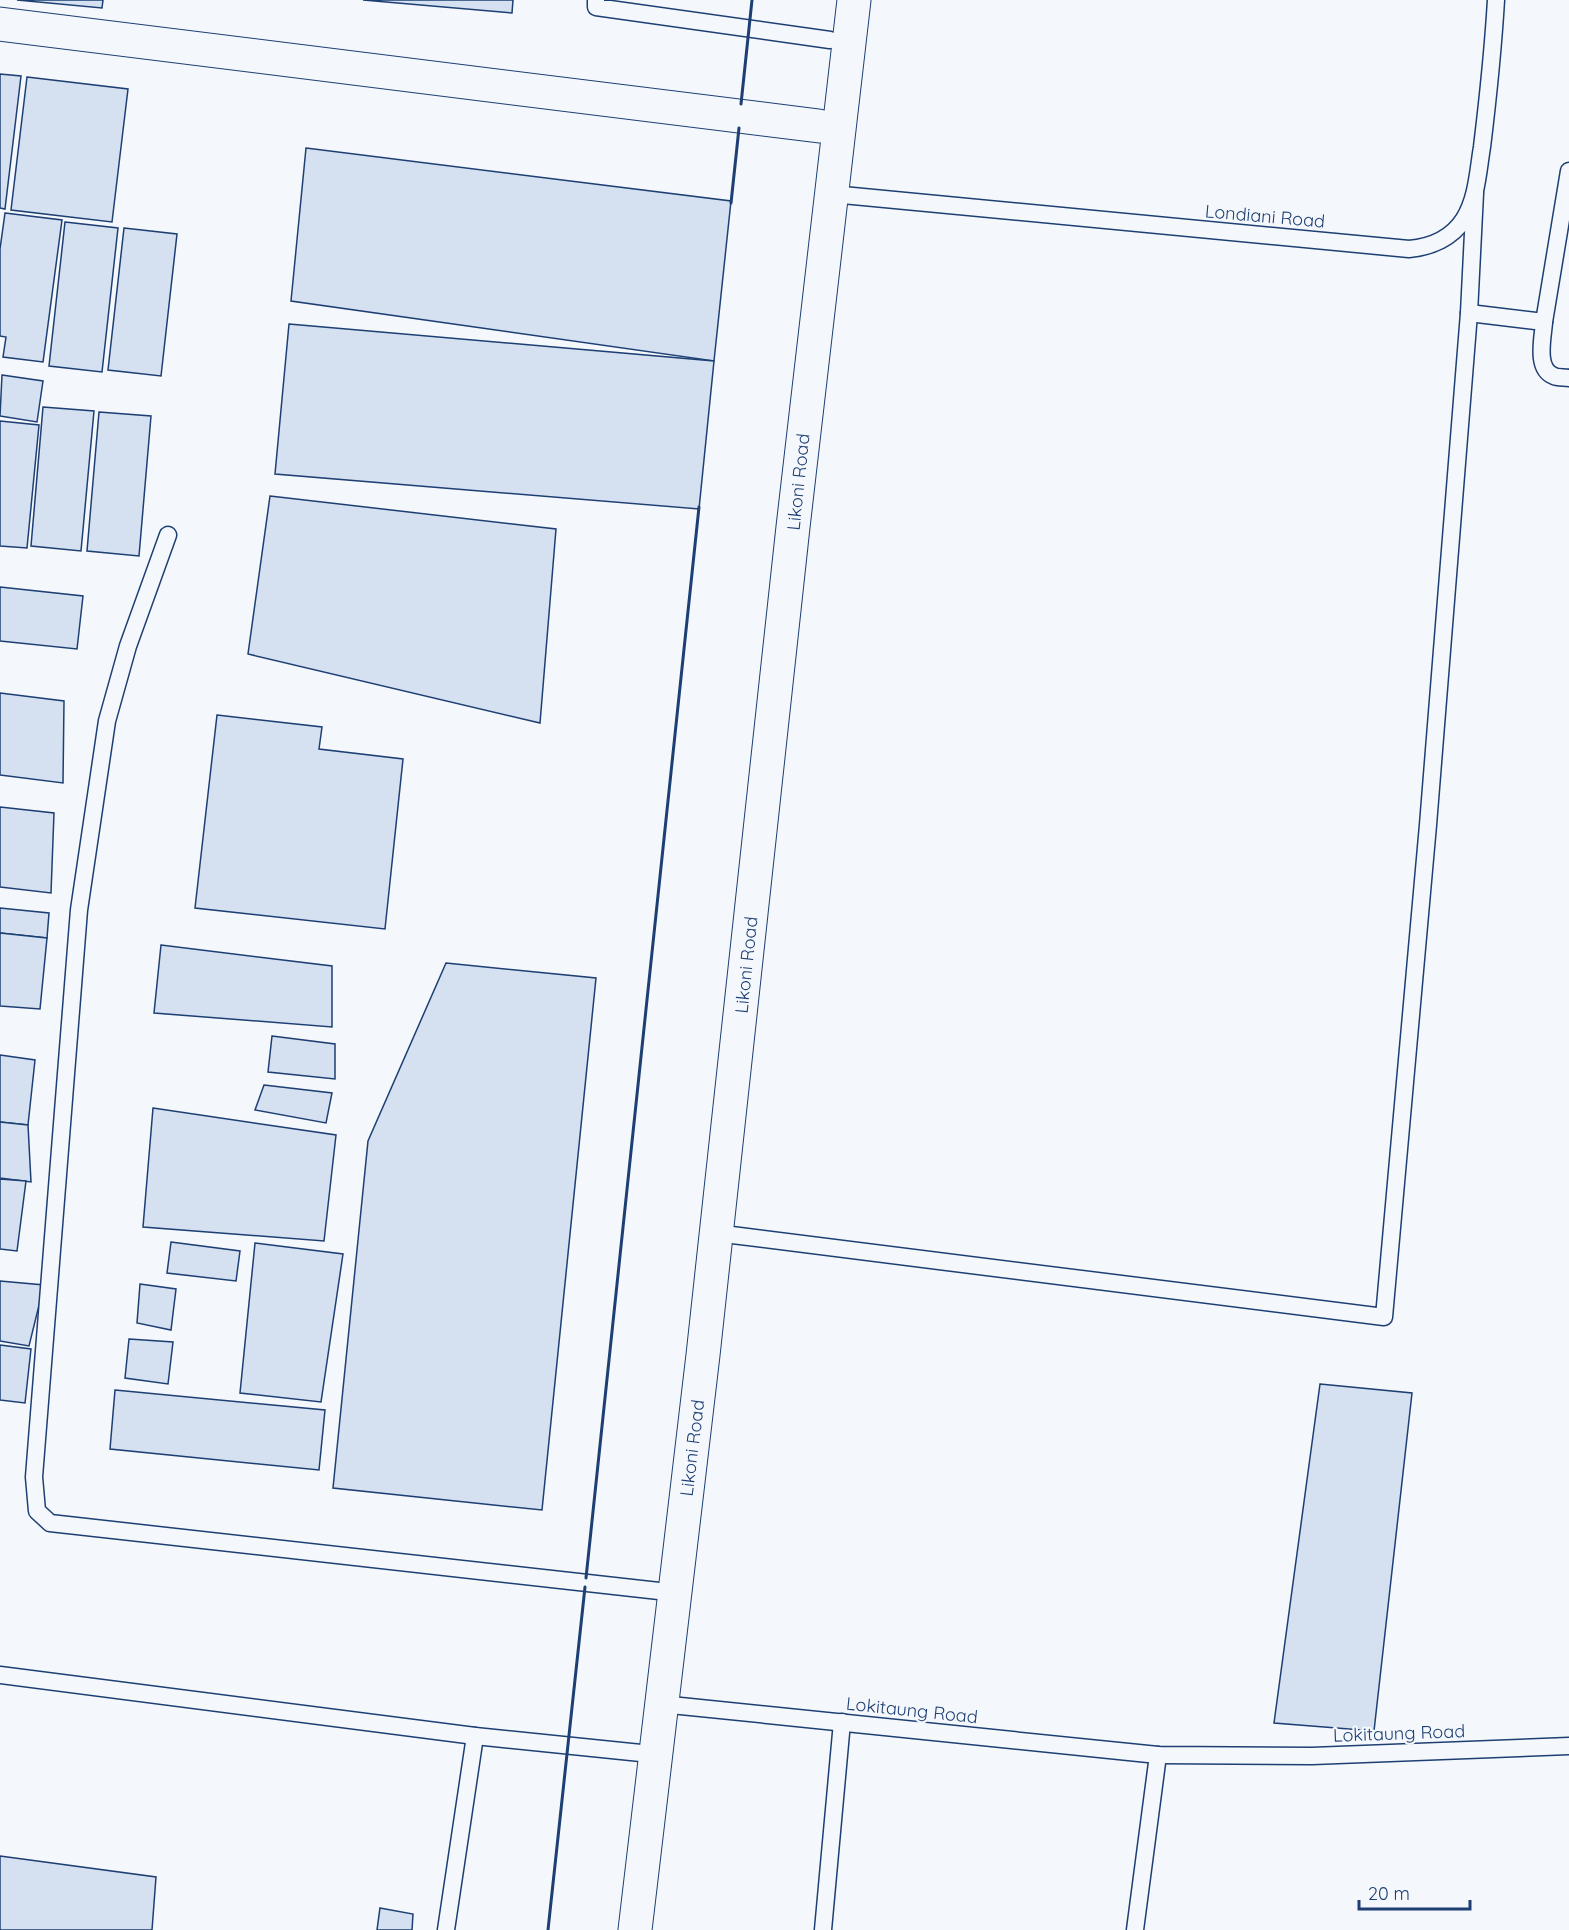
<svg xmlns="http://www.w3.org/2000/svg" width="1569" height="1930" font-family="Quicksand,sans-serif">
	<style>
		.building { fill: #d5e0f0; stroke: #1d3f73; stroke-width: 1.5 }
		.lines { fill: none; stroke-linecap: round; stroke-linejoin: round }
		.service-casing { stroke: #1d3f73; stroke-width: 19 }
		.minor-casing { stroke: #1d3f73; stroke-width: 35 }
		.tertiary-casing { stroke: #1d3f73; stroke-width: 35 }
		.service { stroke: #f4f7fb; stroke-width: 16 }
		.minor { stroke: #f4f7fb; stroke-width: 33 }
		.tertiary { stroke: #f4f7fb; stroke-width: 33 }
		.wall { stroke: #1d3f73; stroke-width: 3 }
		.labels { text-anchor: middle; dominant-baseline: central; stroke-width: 4.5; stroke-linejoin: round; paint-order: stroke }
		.street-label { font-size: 18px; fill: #1d3f73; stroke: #f4f7fb }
	</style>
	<rect width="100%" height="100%" fill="#f4f7fb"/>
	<g class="building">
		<polygon points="17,0 103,0 102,8"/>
		<polygon points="363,0 513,0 512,13"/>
		<polygon points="0,74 21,76 5,209 0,208"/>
		<polygon points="27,77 128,89 112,222 11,210"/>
		<polygon points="306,148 731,201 714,361 291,301"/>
		<polygon points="5,213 62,220 43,362 3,357 6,337 0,336 0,249"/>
		<polygon points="65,222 118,228 102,372 49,366"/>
		<polygon points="124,228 177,234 161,376 108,370"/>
		<polygon points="289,324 714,361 699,509 275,474"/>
		<polygon points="2,375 43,381 37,422 0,416"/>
		<polygon points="43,407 94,411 81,551 31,546"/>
		<polygon points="99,412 151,416 139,556 87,551"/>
		<polygon points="0,421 39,425 27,548 0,546"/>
		<polygon points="270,496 556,529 540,723 248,654"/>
		<polygon points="0,587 83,596 77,649 0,641"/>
		<polygon points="0,693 64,701 63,783 0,775"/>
		<polygon points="217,715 322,727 319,749 403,759 385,929 195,908"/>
		<polygon points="0,807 54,813 51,893 0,887"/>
		<polygon points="0,908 49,913 47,938 0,933"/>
		<polygon points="0,933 47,938 40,1009 0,1006"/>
		<polygon points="161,945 332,966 332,1027 154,1013"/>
		<polygon points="446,963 596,978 542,1510 333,1488 368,1141"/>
		<polygon points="272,1036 335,1044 335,1079 268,1072"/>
		<polygon points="0,1055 35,1060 28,1125 0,1122"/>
		<polygon points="264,1085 332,1093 326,1123 255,1110"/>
		<polygon points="153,1108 336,1135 324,1241 143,1227"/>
		<polygon points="0,1122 28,1125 31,1182 0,1178"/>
		<polygon points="0,1179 26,1181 17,1251 0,1249"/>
		<polygon points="171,1242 240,1251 236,1281 167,1273"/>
		<polygon points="255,1243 343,1254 321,1402 240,1393"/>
		<polygon points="0,1281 44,1285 29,1346 0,1341"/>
		<polygon points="140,1284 176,1289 171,1330 137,1323"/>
		<polygon points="129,1339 173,1342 168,1384 125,1378"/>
		<polygon points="0,1345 31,1349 25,1403 0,1400"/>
		<polygon points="1320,1384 1412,1393 1374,1731 1274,1723"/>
		<polygon points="115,1390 325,1410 319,1470 110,1449"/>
		<polygon points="0,1856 156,1877 152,1930 0,1930"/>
		<polygon points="380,1908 413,1914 412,1930 377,1930"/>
	</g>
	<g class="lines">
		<defs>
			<g id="service">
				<polyline points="596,0 596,7 830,40"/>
				<path d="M832,194L1409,249C1431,247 1452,238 1464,219C1477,198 1478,171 1482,147C1488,98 1493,50 1496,0"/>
				<path d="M1469,313L1544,322C1543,338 1535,369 1554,376C1558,378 1565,377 1569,378"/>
				<polyline points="1544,322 1569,171"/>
				<polyline points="168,535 128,646 107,721 79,910 34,1477 37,1511 50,1523 659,1591"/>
				<polyline points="716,1233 1384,1317 1428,825 1469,313 1475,193"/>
				<polyline points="0,1675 475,1736 641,1753"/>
				<polyline points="661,1704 1158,1755 1312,1756 1569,1746"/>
				<polyline points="446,1930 475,1736"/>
				<polyline points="823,1930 842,1722"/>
				<polyline points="1135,1930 1158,1755"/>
			</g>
			<polyline id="minor" points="0,24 819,126"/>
			<polyline id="tertiary" points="635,1930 703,1355 793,527 854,0"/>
		</defs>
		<use href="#service" class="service-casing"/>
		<use href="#minor" class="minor-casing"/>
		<use href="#tertiary" class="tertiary-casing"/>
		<use href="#service" class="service"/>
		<use href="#minor" class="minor"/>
		<use href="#tertiary" class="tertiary"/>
		<g class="wall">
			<polyline points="741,104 752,0"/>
			<polyline points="731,203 739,128"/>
			<polyline points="586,1578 699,507"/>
			<polyline points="548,1930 585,1587"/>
		</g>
	</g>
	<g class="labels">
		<g class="street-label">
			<text transform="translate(1265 216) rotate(5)">Londiani Road</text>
			<text transform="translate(798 482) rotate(-84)">Likoni Road</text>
			<text transform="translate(746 965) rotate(-84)">Likoni Road</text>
			<text transform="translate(692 1448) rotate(-83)">Likoni Road</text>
			<text transform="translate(912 1710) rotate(6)">Lokitaung Road</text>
			<text transform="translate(1399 1733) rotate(-2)">Lokitaung Road</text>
		</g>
	</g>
	<path d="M1359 1900v9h111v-9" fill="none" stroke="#1d3f73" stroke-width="3"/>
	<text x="1368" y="1900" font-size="18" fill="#1d3f73" stroke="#f4f7fb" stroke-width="4.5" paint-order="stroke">20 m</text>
</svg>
